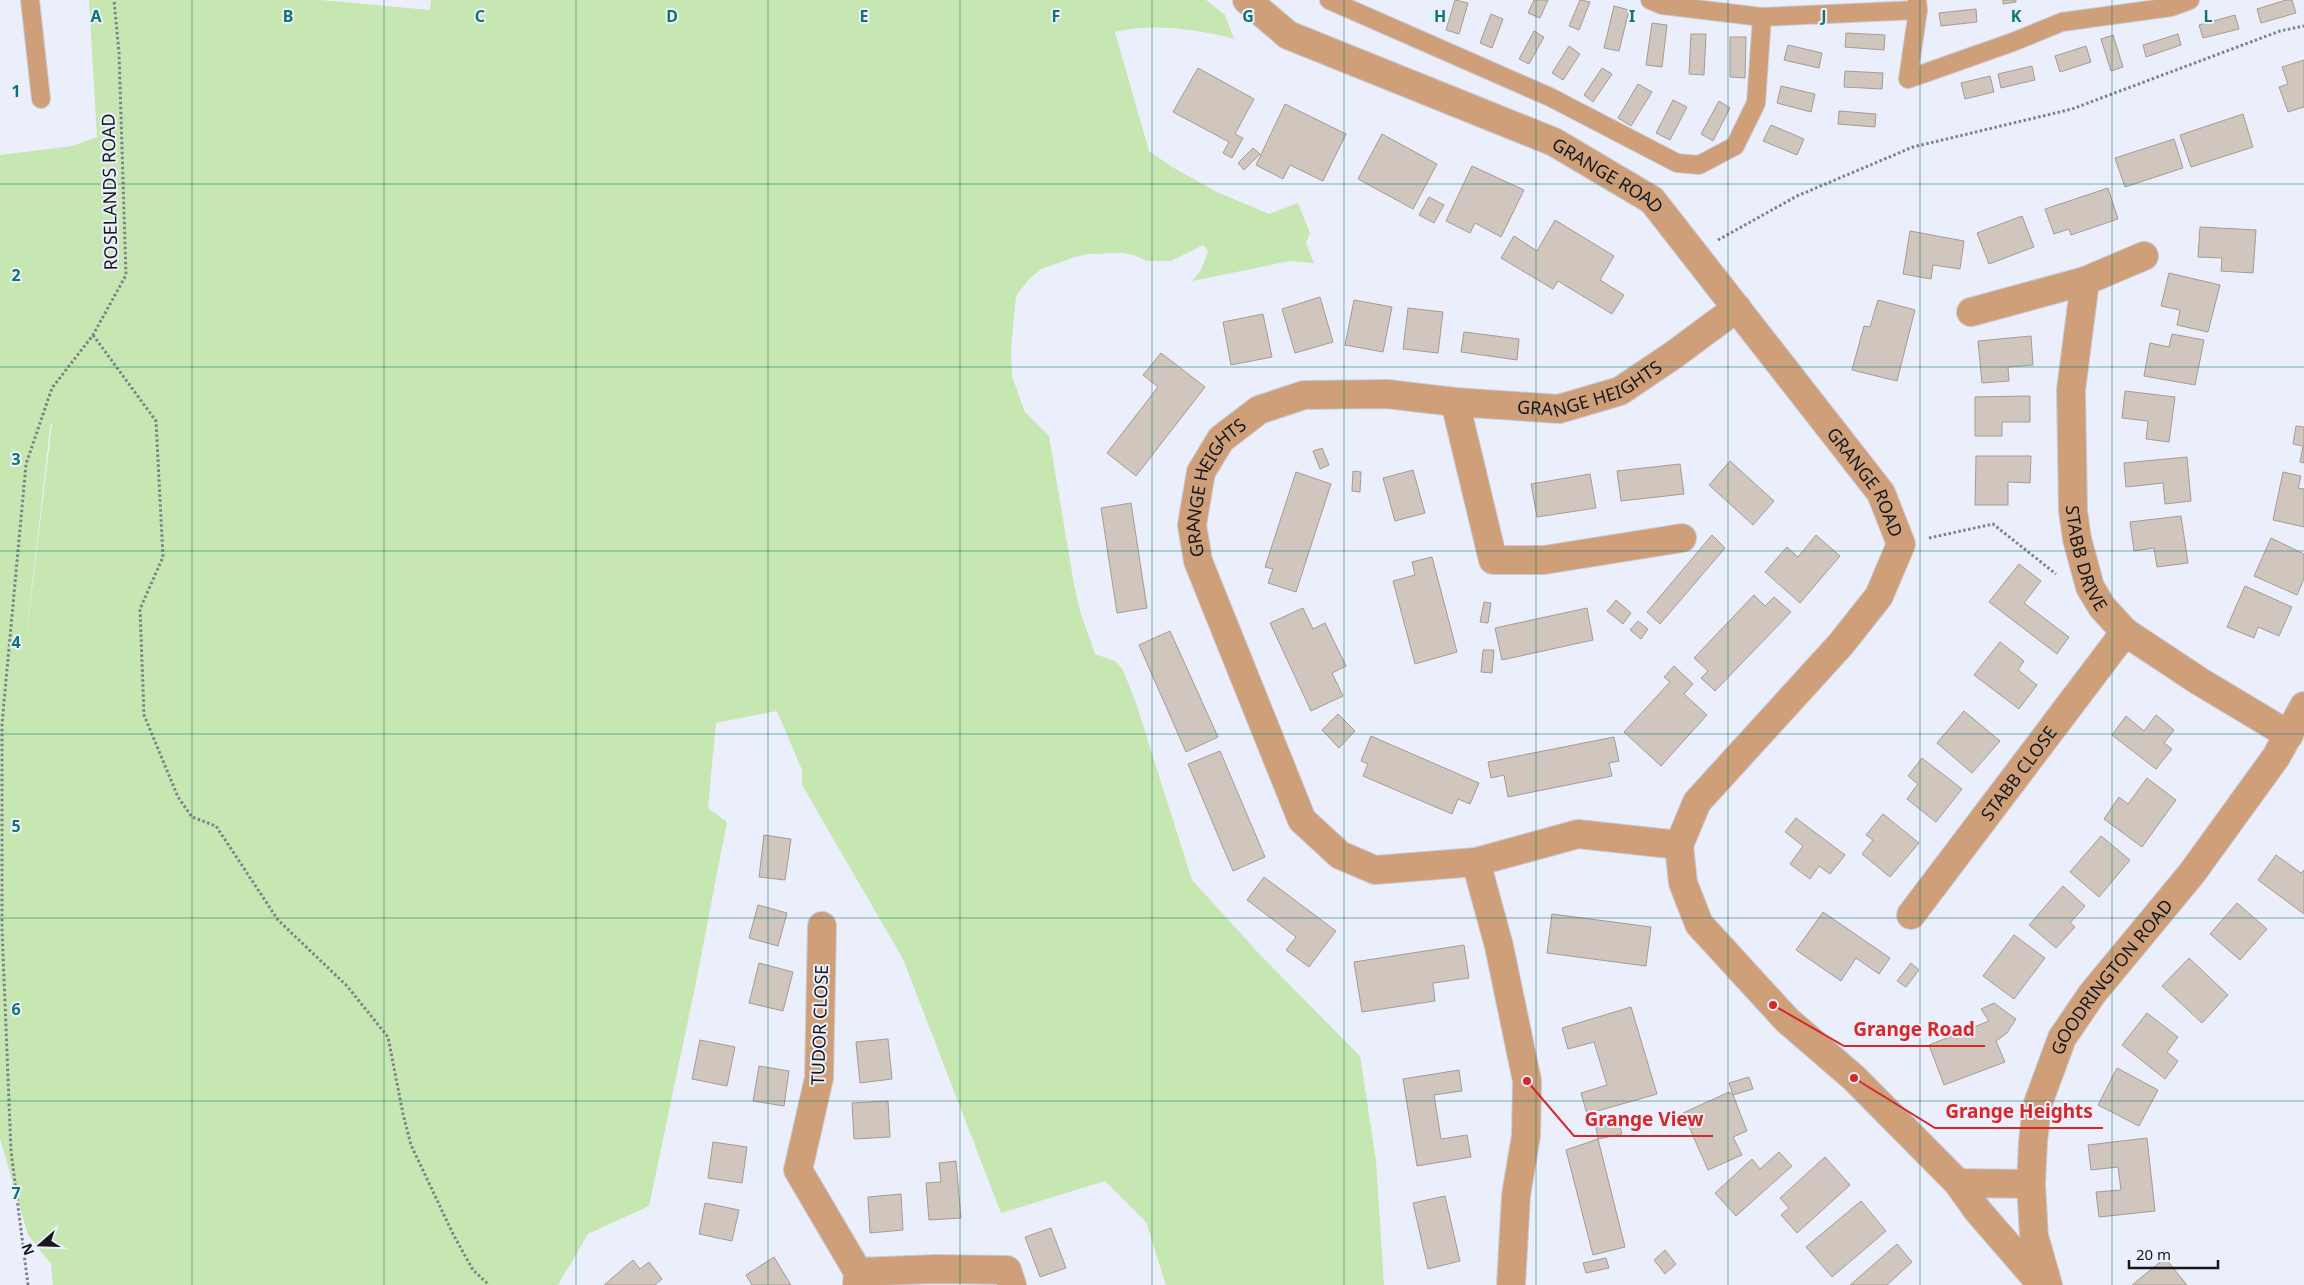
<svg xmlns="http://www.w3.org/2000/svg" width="2304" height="1285" font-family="'Noto Sans',sans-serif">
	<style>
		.green { fill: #c6e7b1; fill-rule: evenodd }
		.building { fill: #d0c6be; stroke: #a59b93 }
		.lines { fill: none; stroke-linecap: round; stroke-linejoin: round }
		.service-casing { stroke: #c9ccd7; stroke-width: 20 }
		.minor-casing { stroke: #c9ccd7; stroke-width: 30 }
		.tertiary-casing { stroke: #c9ccd7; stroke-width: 30 }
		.path { stroke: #7e8189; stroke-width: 3; stroke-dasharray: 2.5 2.5; stroke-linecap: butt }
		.service { stroke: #cf9f7a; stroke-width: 18 }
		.minor { stroke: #cf9f7a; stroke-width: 28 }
		.tertiary { stroke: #cf9f7a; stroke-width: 28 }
		.grid { fill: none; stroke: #0f766e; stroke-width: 1; stroke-opacity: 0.55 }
		.labels { text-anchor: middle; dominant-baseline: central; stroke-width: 4; stroke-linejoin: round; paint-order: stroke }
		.street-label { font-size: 18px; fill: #15171b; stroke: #ebeffb }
		.grid-label { font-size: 16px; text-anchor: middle; font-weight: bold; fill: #0f766e; stroke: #ebeffb; stroke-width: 4; stroke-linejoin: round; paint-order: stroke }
		.leader { fill: none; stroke: #d62828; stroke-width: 2 }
		.callout-dot { fill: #d62828; stroke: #ebeffb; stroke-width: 2 }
		.callout-label { font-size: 19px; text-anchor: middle; font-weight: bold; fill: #d62828; stroke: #ebeffb; stroke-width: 4; stroke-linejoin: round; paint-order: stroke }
	</style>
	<rect width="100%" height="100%" fill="#ebeffb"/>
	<path class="green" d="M89,0H321L430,10L431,0H1206L1225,15L1234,39C1196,29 1153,23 1115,32L1149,151L1172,167L1215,191L1269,214L1298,203L1310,233L1306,243L1314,263L1290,261L1192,281L1201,270L1208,251L1203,245L1171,261H1147L1134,255L1123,253L1088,254L1075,257L1041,269L1029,279L1016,296L1011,348L1012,376L1025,412L1049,436L1074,584L1080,611L1095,654L1115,661L1123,670L1136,703L1192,880L1263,958L1360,1056L1376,1160L1384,1285H1166L1146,1222L1105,1181L1001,1213L903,959L802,785V770L777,711L716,723L708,808L727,822L695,987L649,1206L588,1234L558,1285H53L51,1264L28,1235L0,1139V155L72,146L97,137ZM51,423L52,424L22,672L50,428Z"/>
	<g class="building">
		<polygon points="1455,0 1468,3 1459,34 1446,30"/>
		<polygon points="1534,0 1548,0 1540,18 1528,13"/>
		<polygon points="1580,0 1590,2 1579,30 1569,26"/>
		<polygon points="2003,0 2016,0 2016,2 2003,4"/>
		<polygon points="2286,0 2292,0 2296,13 2261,23 2257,9"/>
		<polygon points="1614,6 1629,10 1619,51 1604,48"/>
		<polygon points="1976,9 1977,22 1941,26 1939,13"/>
		<polygon points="1491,14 1503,19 1492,48 1480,43"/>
		<polygon points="2235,15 2239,29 2203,38 2199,25"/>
		<polygon points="1652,23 1667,25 1662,67 1646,65"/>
		<polygon points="1534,31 1544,37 1529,64 1519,59"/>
		<polygon points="1846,33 1885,35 1884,50 1845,47"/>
		<polygon points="1691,34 1706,34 1704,75 1689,74"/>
		<polygon points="2178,34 2181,45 2146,57 2143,45"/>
		<polygon points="2113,35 2123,67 2111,71 2101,39"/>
		<polygon points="1730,37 1746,37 1745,78 1730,77"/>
		<polygon points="1788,45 1822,53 1819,68 1784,60"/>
		<polygon points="1569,46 1580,54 1563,80 1552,73"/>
		<polygon points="2086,46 2091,62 2060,72 2055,56"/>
		<polygon points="2304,60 2304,107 2288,112 2279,87 2288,84 2282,67"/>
		<polygon points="2032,66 2035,80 2001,88 1998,74"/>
		<polygon points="1198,68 1254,99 1235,134 1243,138 1232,158 1223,153 1229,142 1173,112"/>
		<polygon points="1602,68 1612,74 1593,102 1584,95"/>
		<polygon points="1845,71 1883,73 1882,89 1844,87"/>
		<polygon points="1990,76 1994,92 1965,99 1961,83"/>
		<polygon points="1638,84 1652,92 1631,126 1618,118"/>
		<polygon points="1781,86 1815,94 1811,112 1777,103"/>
		<polygon points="1673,100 1687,107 1670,140 1656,133"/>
		<polygon points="1719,101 1730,108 1713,141 1701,134"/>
		<polygon points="1285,104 1346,134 1323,181 1290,165 1283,179 1256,165"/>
		<polygon points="1839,111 1876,114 1875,127 1838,124"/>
		<polygon points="2243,114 2253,147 2191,167 2180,135"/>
		<polygon points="1771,125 1804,139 1797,155 1763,141"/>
		<polygon points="1382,134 1437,164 1413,209 1358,179"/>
		<polygon points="2174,139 2183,168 2125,187 2115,158"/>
		<polygon points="1253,148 1260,154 1244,170 1238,163"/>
		<polygon points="1472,166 1524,190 1501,237 1475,223 1470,233 1446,221"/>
		<polygon points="2108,188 2118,219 2071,235 2069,229 2054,234 2045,209"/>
		<polygon points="1429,197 1444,205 1434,223 1419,215"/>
		<polygon points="2022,216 2034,247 1989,264 1977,233"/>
		<polygon points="1555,220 1614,256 1600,280 1624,295 1612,314 1558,281 1553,289 1501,258 1514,236 1537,251"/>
		<polygon points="2200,227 2256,230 2253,273 2221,271 2222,258 2198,257"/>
		<polygon points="1910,231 1964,241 1960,269 1933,265 1931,279 1903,274"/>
		<polygon points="2169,273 2220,285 2208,332 2177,325 2180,310 2161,306"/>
		<polygon points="1320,297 1333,342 1295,353 1282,309"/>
		<polygon points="1354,300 1392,307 1383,352 1345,345"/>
		<polygon points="1878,300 1915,310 1897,381 1852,370 1864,326 1870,327"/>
		<polygon points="1408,308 1443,312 1438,353 1403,349"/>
		<polygon points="1263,314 1272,357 1231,365 1223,322"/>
		<polygon points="1464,332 1519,339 1517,360 1461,352"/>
		<polygon points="2172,334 2204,340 2195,385 2144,376 2150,343 2169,347"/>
		<polygon points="2031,336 2033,365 2008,367 2009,381 1982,383 1978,341"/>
		<polygon points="1161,353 1205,387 1136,476 1107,453 1158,387 1143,375"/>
		<polygon points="2125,391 2175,397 2169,442 2146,439 2148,421 2122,418"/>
		<polygon points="2030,396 2030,422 2002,422 2002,436 1975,436 1975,397"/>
		<polygon points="2296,426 2304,427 2304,463 2300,462 2303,446 2293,444"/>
		<polygon points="1322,448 1329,465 1320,469 1313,451"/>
		<polygon points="1976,456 2031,456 2030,483 2008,482 2008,505 1975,505"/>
		<polygon points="2187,457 2191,501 2165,504 2163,483 2126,487 2124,463"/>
		<polygon points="1730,461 1774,501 1753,525 1709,485"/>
		<polygon points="1680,464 1684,494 1621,501 1617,471"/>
		<polygon points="1413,470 1425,513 1395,521 1383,478"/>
		<polygon points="1353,471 1361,472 1360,492 1352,491"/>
		<polygon points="1296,472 1331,484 1296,592 1268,583 1273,569 1265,567"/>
		<polygon points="2283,472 2301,476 2298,488 2304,489 2304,527 2273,520"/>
		<polygon points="1590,474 1596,508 1537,517 1531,484"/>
		<polygon points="1131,503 1147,608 1117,613 1101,508"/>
		<polygon points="2181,516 2188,563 2157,567 2154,548 2134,551 2130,522"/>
		<polygon points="1712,535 1725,548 1660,624 1647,612"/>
		<polygon points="1816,535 1840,556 1800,603 1765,572 1787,547 1798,557"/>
		<polygon points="2271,538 2304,554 2304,579 2297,595 2254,576"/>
		<polygon points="1432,557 1457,652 1415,664 1393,581 1415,575 1412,562"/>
		<polygon points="2019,564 2041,581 2024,603 2069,637 2057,654 1989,602"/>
		<polygon points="2245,586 2292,607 2279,636 2258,627 2254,638 2227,627"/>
		<polygon points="1754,595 1765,606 1774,597 1791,612 1715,691 1701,678 1708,671 1694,658"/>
		<polygon points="1616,600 1631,613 1623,624 1607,611"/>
		<polygon points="1484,602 1491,603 1488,623 1480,622"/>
		<polygon points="1303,608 1313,629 1325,623 1346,666 1332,673 1343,696 1311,711 1270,623"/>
		<polygon points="1587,608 1593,640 1502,660 1495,628"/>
		<polygon points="1638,621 1648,629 1641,639 1630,630"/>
		<polygon points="1170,631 1218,737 1186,752 1139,645"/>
		<polygon points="2000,642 2024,661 2018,670 2037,685 2019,709 1974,675"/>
		<polygon points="1483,650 1494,650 1492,673 1481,672"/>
		<polygon points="1674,666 1693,684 1684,694 1707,715 1661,766 1624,732 1670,682 1664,677"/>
		<polygon points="1964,711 2000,741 1972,773 1937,743"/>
		<polygon points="1338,714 1355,731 1339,748 1322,730"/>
		<polygon points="2156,715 2174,730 2164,743 2172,749 2156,769 2112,735 2126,716 2144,731"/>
		<polygon points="1371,736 1479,783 1470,804 1458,799 1452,814 1363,776 1368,764 1361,761"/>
		<polygon points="1614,737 1619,761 1609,763 1612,776 1508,797 1504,775 1491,778 1488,762"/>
		<polygon points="1220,751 1265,857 1233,871 1188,764"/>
		<polygon points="1922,758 1962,789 1936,822 1907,799 1918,784 1908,776"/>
		<polygon points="2147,778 2176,800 2142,847 2104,819 2119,797 2128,804"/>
		<polygon points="1883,814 1919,843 1890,877 1862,854 1873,840 1866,835"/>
		<polygon points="1796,818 1845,855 1830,874 1819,866 1810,879 1790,864 1803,846 1785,832"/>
		<polygon points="764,835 791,839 785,880 759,877"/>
		<polygon points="2101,836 2130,860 2099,897 2070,872"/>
		<polygon points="2276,855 2301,873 2304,870 2304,914 2258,880"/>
		<polygon points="1264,877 1336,931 1309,967 1286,950 1296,937 1247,900"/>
		<polygon points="2063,886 2085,906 2070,923 2075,927 2056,948 2029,925"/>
		<polygon points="2237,903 2267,929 2240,960 2210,934"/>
		<polygon points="758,905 787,913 778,946 749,938"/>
		<polygon points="1823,912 1890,958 1879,974 1856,958 1841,981 1796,950"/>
		<polygon points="1552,914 1651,927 1646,966 1547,953"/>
		<polygon points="2014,935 2045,958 2014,999 1983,976"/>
		<polygon points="1464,945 1469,978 1433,983 1435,1001 1362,1012 1354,962"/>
		<polygon points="2189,958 2228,995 2202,1023 2162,986"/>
		<polygon points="759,963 793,972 783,1011 749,1003"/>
		<polygon points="1911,963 1919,970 1906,987 1897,981"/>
		<polygon points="1994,1003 2016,1019 2007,1033 1996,1041 2005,1062 1944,1085 1929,1045 1989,1021 1981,1009"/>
		<polygon points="1631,1007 1657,1094 1587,1114 1581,1093 1607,1085 1594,1042 1568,1049 1562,1028"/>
		<polygon points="2147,1013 2178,1037 2167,1052 2178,1061 2165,1079 2122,1045"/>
		<polygon points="888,1039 892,1079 860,1083 856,1042"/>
		<polygon points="700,1040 735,1047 727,1086 692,1079"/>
		<polygon points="759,1066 789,1071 784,1106 753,1101"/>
		<polygon points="2117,1068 2158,1090 2139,1126 2098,1105"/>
		<polygon points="1459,1070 1462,1091 1434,1095 1441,1139 1467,1135 1471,1157 1417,1166 1403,1079"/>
		<polygon points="1749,1077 1753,1089 1733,1095 1729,1083"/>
		<polygon points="1729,1092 1733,1095 1747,1131 1733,1137 1742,1155 1708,1170 1683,1113"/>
		<polygon points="888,1101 890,1137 854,1139 852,1103"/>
		<polygon points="1619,1122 1622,1134 1598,1139 1596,1128"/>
		<polygon points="2147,1138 2155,1211 2099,1217 2096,1192 2121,1190 2118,1167 2091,1170 2088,1145"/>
		<polygon points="1598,1139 1625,1247 1593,1255 1566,1150"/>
		<polygon points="713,1142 747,1147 742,1183 708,1178"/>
		<polygon points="1779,1152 1792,1166 1736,1216 1715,1193 1752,1159 1760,1169"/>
		<polygon points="1825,1157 1850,1185 1797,1233 1781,1215 1789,1208 1780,1198"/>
		<polygon points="956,1161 961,1218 929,1220 926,1183 941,1182 939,1163"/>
		<polygon points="901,1194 903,1230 870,1233 868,1197"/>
		<polygon points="1445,1196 1460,1261 1428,1269 1413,1203"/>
		<polygon points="1861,1201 1886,1231 1832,1277 1806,1247"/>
		<polygon points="705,1203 739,1210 732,1241 699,1234"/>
		<polygon points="1051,1228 1066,1268 1040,1277 1025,1237"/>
		<polygon points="1897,1244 1912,1262 1887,1285 1850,1285"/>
		<polygon points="1665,1250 1676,1264 1665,1274 1654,1260"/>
		<polygon points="774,1257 791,1285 752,1285 746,1275"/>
		<polygon points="1606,1258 1609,1268 1586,1273 1583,1263"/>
		<polygon points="2165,1258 2187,1285 2132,1285"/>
		<polygon points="633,1260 640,1269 649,1262 662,1279 655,1285 604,1285"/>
	</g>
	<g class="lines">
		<defs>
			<g id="service">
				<polyline points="30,0 41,99"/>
				<polyline points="1329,0 1550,97 1677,163 1699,165 1735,146 1756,103 1762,17"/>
				<polyline points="1650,0 1662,5 1762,17 1918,10 1917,0"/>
				<polyline points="1918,10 1908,79 2013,42 2062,22 2171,7 2190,0"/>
			</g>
			<g id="minor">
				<path id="s1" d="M1247,0L1288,35L1554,142L1652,200L1881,493L1901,544L1879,596L1841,644L1697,802L1679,845L1683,883L1699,924L1787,1020L1854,1078L1958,1183L2031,1184"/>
				<path id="s2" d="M2144,256L2085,281L2071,390L2073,511L2077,539L2090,587L2102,607L2125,632L2199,681L2289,735"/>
				<polyline points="1971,312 2085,281"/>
				<polyline points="1455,402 1493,560 1544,560 1682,538"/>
				<path id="s3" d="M1679,845L1578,834L1476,862L1375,870L1340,855L1302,820L1198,561L1192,525L1201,472L1221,439L1259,410L1304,395L1387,394L1455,402L1559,409L1620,391L1672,356L1737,308"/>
				<polyline points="1476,862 1499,946 1527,1081 1526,1136 1516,1195 1511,1285"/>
				<path id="s4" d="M1911,915L2125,632"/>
				<polyline points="822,926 819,1078 798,1170 858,1272 857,1285"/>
				<polyline points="1958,1183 1978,1211 2042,1285"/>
				<polyline points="858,1272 936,1269 1007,1270 1012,1285"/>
			</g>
			<g id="tertiary">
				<path id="s5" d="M2048,1285L2034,1236L2031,1184L2033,1142L2037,1106L2062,1038L2092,994L2192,873L2276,757L2304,706"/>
			</g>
		</defs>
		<use href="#service" class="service-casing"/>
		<use href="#minor" class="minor-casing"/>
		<use href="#tertiary" class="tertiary-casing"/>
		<g class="path">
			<polyline points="1718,240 1797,196 1913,147 2072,109 2280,31 2304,26"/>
			<polyline points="93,335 156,421 163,557 140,609 144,715 178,797 192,817 216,826 278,920 347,986 388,1037 403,1114 411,1145 453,1234 473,1270 489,1285"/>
			<polyline points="1929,538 1993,524 2056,574"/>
			<polyline points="28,1285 11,1151 2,929 2,724 26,464 52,388 93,335 126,275 119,53 114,0"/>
		</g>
		<use href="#service" class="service"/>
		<use href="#minor" class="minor"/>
		<use href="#tertiary" class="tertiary"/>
	</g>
	<path class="grid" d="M192,0V1285M384,0V1285M576,0V1285M768,0V1285M960,0V1285M1152,0V1285M1344,0V1285M1536,0V1285M1728,0V1285M1920,0V1285M2112,0V1285M0,184H2304M0,367H2304M0,551H2304M0,734H2304M0,918H2304M0,1101H2304"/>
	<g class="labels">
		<g class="street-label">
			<text stroke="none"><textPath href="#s1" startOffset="404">GRANGE ROAD</textPath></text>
			<text transform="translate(109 192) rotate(-91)">ROSELANDS ROAD</text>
			<text stroke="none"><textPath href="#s3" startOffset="1192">GRANGE HEIGHTS</textPath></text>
			<text stroke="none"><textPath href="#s1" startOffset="809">GRANGE ROAD</textPath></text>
			<text stroke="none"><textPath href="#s3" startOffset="758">GRANGE HEIGHTS</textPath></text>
			<text stroke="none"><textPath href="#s2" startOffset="344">STABB DRIVE</textPath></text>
			<text stroke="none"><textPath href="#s4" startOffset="178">STABB CLOSE</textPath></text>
			<text stroke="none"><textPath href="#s5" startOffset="332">GOODRINGTON ROAD</textPath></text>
			<text transform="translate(819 1025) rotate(-88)">TUDOR CLOSE</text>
		</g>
	</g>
	<g class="grid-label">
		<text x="96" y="22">A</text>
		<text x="288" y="22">B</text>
		<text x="480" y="22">C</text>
		<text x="672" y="22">D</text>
		<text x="864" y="22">E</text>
		<text x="1056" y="22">F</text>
		<text x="1248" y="22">G</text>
		<text x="1440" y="22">H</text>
		<text x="1632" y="22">I</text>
		<text x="1824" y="22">J</text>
		<text x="2016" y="22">K</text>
		<text x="2208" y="22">L</text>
		<text x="16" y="97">1</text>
		<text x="16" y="281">2</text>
		<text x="16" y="465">3</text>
		<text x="16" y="648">4</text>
		<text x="16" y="832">5</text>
		<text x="16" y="1015">6</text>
		<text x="16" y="1199">7</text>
	</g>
	<path class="leader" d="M1773 1005L1844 1046H1985M1854 1078L1935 1128H2103M1527 1081L1574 1136H1713"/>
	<g class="callout-dot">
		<circle cx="1773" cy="1005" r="5"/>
		<circle cx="1854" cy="1078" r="5"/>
		<circle cx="1527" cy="1081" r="5"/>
	</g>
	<g class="callout-label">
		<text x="1914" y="1036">Grange Road</text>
		<text x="2019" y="1118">Grange Heights</text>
		<text x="1644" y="1126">Grange View</text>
	</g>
	<g transform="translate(40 1245) rotate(250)" stroke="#ebeffb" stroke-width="4" paint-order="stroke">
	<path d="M0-4L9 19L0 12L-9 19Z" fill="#15171b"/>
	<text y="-8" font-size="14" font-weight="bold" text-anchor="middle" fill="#15171b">N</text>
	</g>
	<path d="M2129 1260v8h89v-8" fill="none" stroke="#15171b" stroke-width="2.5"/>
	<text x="2136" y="1260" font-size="15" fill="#15171b" stroke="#ebeffb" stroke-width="4" paint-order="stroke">20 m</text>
</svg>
